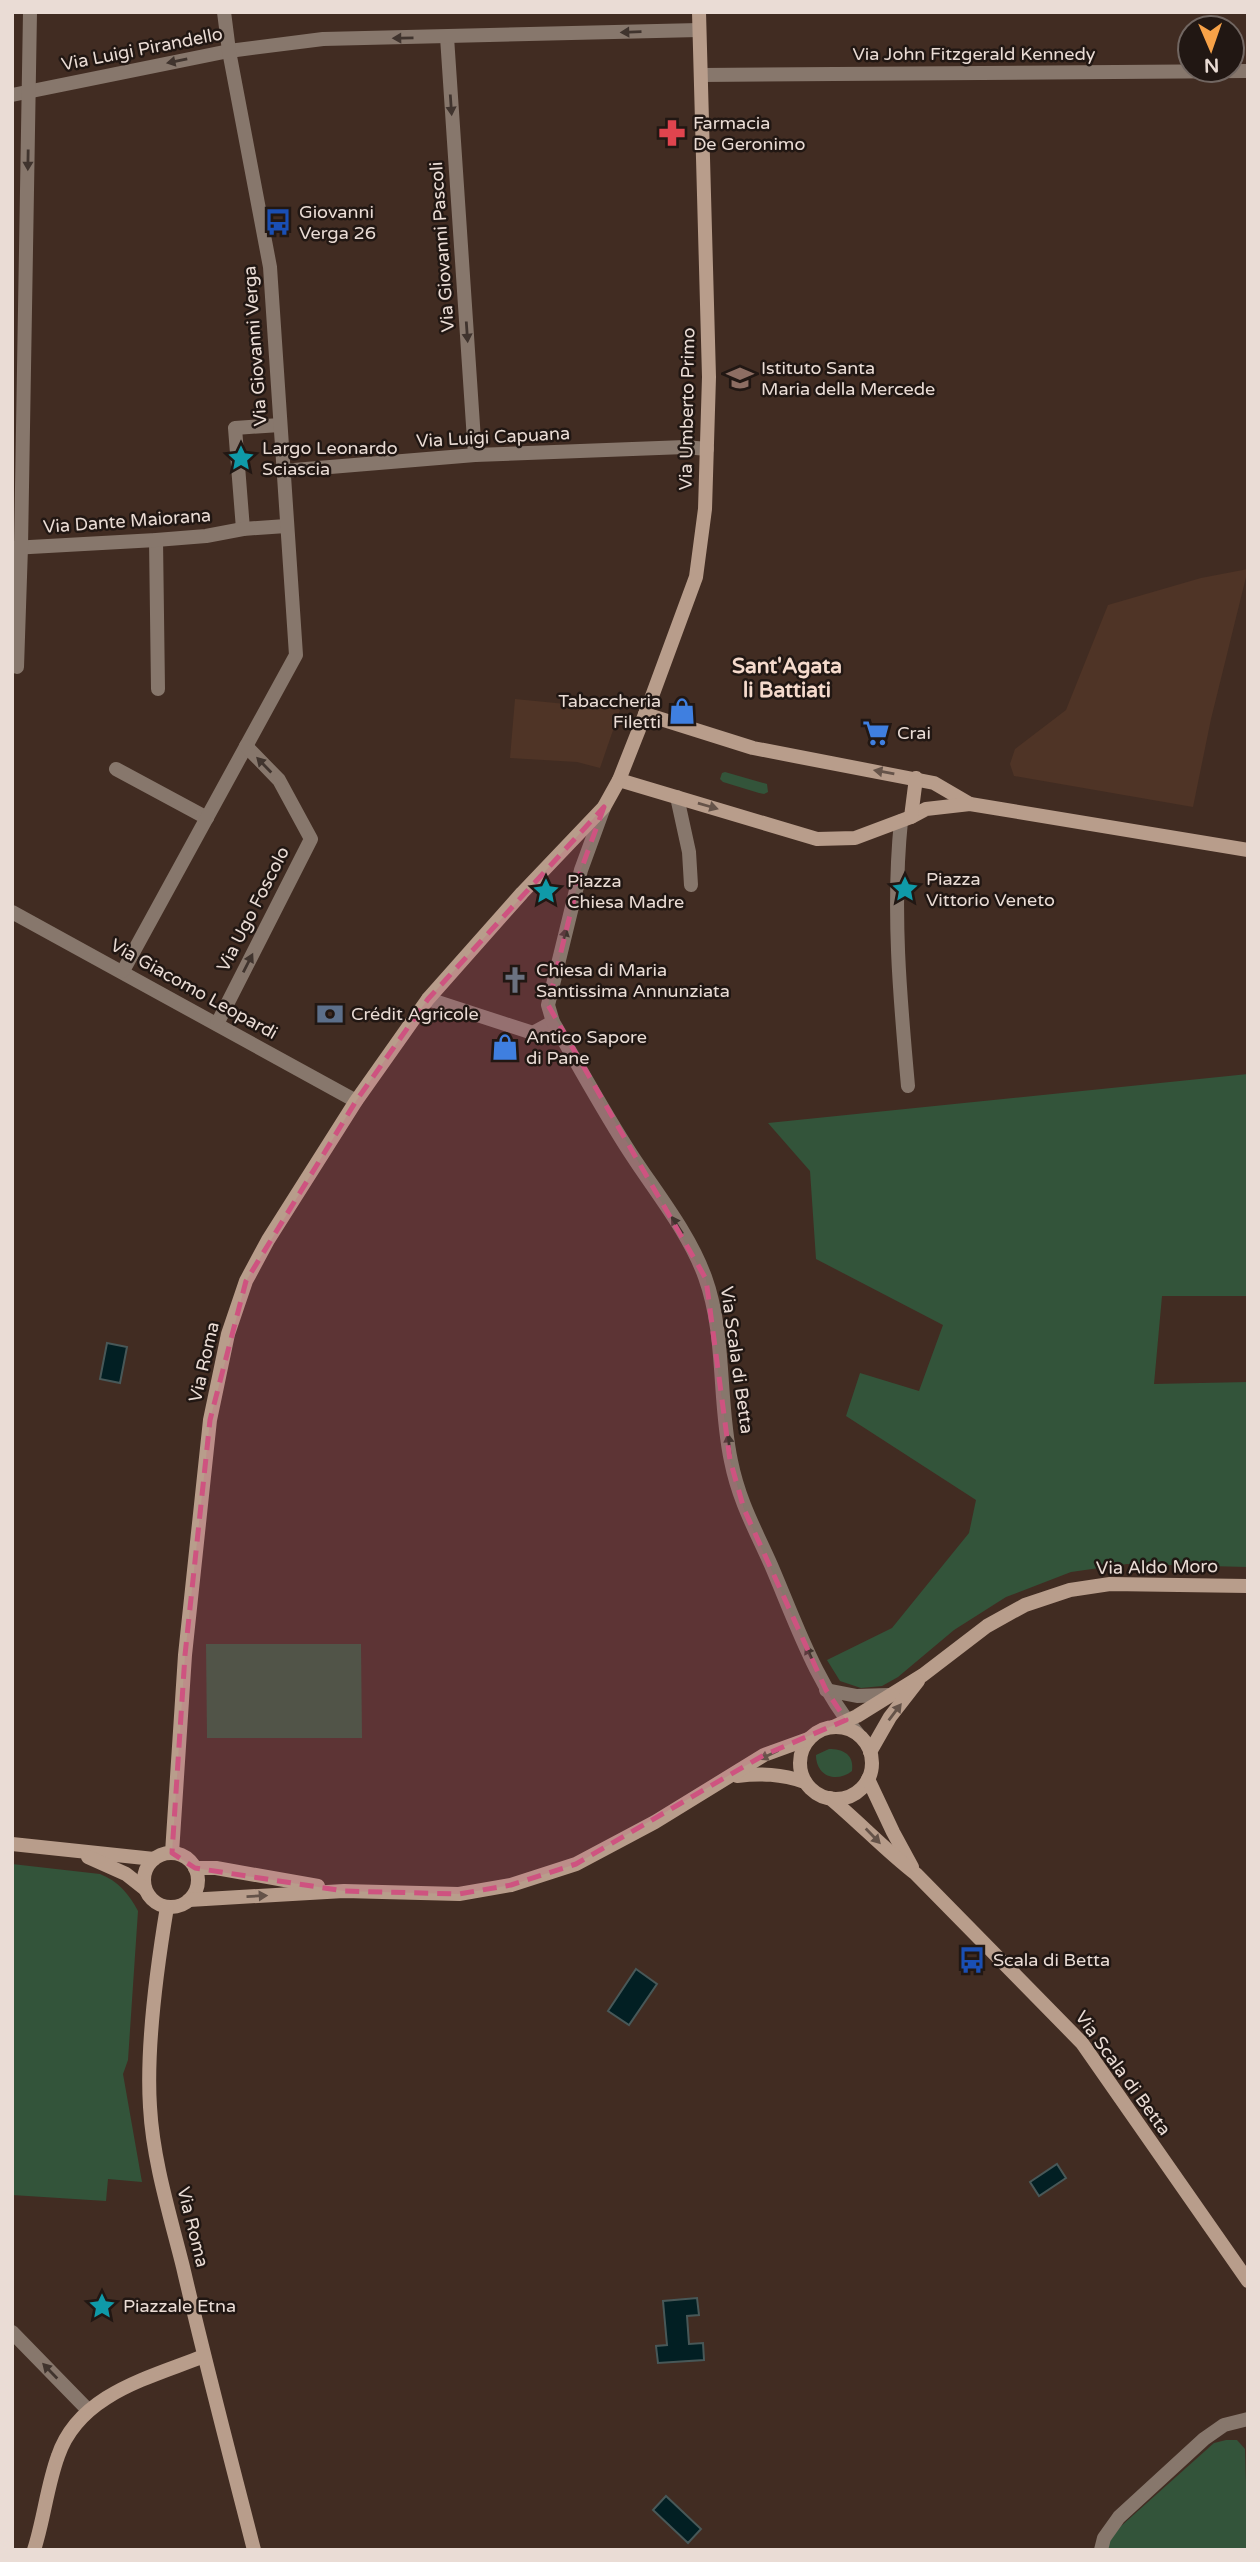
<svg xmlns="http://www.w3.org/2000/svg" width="1260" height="2562" font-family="'Varela Round',sans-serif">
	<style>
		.built { fill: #4f3426 }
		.green { fill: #33543a }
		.water { fill: #021f23; stroke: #485858; stroke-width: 2 }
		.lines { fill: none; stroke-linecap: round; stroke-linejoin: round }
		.minor { stroke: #87776c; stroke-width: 14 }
		.tertiary { stroke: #87776c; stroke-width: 14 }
		.secondary { stroke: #b89d8b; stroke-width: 14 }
		.oneway { fill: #40342e }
		.oneway2 { fill: #655349 }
		.marked { fill: #ce5380; fill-opacity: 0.2; stroke: #ce5380; stroke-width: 5; stroke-dasharray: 14 9; stroke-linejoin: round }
		.labels { text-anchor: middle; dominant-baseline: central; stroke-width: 5; stroke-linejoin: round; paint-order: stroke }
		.street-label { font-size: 18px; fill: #eadcd5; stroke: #211713 }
		.poi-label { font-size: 18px; fill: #eadcd5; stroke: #211713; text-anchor: start }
		.quarter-label { font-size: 21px; font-weight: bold; fill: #f5dacc; stroke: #211713 }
	</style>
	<rect width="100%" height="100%" fill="#412c22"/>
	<g class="built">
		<polygon points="1248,569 1211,719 1193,807 1014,776 1010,764 1015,749 1066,710 1108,605 1201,578"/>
		<polygon points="515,699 576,705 578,701 620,710 600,768 577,762 510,758"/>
	</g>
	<g class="green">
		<polygon points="725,772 767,784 768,792 764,794 759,793 723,782 720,779 722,773"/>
		<polygon points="1248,1074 1248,1296 1162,1296 1154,1384 1248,1382 1248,1567 1127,1564 1071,1572 1006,1597 954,1630 898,1677 882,1686 861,1688 840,1681 827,1660 892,1628 969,1533 976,1500 846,1416 860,1373 919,1391 943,1325 816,1259 810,1171 768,1123"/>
		<polygon points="206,1644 361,1644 362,1738 207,1738"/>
		<path d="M829,1749C844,1749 854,1755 852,1771C837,1783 816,1777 816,1755Z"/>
		<path d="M12,1864L100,1874C118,1881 129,1894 138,1911L128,2060L123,2074L142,2182L108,2179L106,2201L12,2195Z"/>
		<polygon points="1226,2440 1237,2440 1245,2449 1248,2550 1108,2550 1109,2542 1120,2527 1214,2443"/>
	</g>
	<g class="water">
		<polygon points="107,1343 127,1347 120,1383 100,1379"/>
		<polygon points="636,1969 657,1984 629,2025 608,2011"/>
		<polygon points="1057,2164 1066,2178 1039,2196 1030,2182"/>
		<polygon points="697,2298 699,2315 687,2316 689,2344 703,2343 704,2360 658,2363 656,2346 667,2345 663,2301"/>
		<polygon points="666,2496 701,2529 688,2543 653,2510"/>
	</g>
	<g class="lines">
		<g class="minor">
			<polyline points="447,37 475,455"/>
			<polyline points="12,95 229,51 323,39 699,30"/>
			<polyline points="282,471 475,455 685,447 707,449"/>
			<polyline points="243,529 235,428 280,425"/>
			<polyline points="156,540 158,689"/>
			<polyline points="12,548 156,540 206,536 243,529 286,526"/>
			<polyline points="17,667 21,547 30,12"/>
			<polyline points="116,769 207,818"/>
			<polyline points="677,797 689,852 691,885"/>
			<path d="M901,821C892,909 900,998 908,1086"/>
			<polyline points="12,912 356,1101"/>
			<polyline points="123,971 296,655 270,267 229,51 224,12"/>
			<polyline points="428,999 533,1033 553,1022"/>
			<polyline points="217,1024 311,839 279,780 246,746"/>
			<polyline points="12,2332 88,2410"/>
			<polyline points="1101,2550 1104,2538 1119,2517 1204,2439 1224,2425 1248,2419"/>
		</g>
		<g class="tertiary">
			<polyline points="701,75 1248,71"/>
			<path d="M604,807L581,870L548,1005L553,1022C579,1066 603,1111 631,1154C657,1194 689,1233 705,1277C726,1335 718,1401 731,1461C739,1501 755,1529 771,1565C796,1623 816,1684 858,1734"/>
			<polyline points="826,1690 857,1696 888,1695"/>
		</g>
		<g class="secondary">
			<polyline points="645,714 753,748 934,783 970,804"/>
			<polyline points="619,780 817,839 855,838 911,817 926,809 970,804 1248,850"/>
			<polyline points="911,817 916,778"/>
			<polyline points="833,1727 857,1716 923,1675 987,1626 1025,1605 1070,1590 1110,1584 1248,1586"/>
			<circle cx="836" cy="1763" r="36"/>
			<polyline points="870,1752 890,1717 918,1681"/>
			<path d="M737,1776C761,1773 781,1774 805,1782"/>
			<polyline points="868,1779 893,1832 912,1867"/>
			<path d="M830,1798C860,1823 886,1851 916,1874L1082,2043L1248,2281"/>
			<polyline points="12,1844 154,1859"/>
			<polyline points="172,1853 185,1655 210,1420 228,1334 246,1281 268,1240 356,1101 428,999 522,893 604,807 619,780 651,699 696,577 705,509 709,377 699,12"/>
			<circle cx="171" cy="1880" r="27"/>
			<polyline points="88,1857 126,1874 145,1889"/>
			<polyline points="195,1868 216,1868 318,1886"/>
			<polyline points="189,1900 344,1891 459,1894 511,1885 576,1864 655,1822 764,1755 808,1739"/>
			<path d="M167,1907C157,1967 146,2046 150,2107C153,2161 170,2215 183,2267C205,2362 230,2456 254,2550"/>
			<path d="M34,2550C44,2519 47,2486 58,2456C79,2394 149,2378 204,2356"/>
		</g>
	</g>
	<defs><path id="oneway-solid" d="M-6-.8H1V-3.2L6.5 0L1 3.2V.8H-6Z" transform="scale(1.75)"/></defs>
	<g class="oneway">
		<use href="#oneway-solid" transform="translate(631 32) rotate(178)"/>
		<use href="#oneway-solid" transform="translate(403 38) rotate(179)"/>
		<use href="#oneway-solid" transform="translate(177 61) rotate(168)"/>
		<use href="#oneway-solid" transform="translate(451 105) rotate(86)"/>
		<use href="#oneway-solid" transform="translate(28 160) rotate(91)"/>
		<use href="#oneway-solid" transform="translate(467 332) rotate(86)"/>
		<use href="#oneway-solid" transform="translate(264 765) rotate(-134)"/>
		<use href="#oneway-solid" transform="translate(564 938) rotate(-77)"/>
		<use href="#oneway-solid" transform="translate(248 963) rotate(-63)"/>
		<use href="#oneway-solid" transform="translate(677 1225) rotate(-123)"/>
		<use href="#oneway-solid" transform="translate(729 1444) rotate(-96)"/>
		<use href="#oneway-solid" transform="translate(810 1655) rotate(-115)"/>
		<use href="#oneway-solid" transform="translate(50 2371) rotate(-134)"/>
	</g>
	<g class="oneway2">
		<use href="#oneway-solid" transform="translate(884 772) rotate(-170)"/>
		<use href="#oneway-solid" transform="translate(708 806) rotate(16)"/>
		<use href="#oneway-solid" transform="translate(895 1712) rotate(-53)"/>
		<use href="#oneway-solid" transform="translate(769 1755) rotate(155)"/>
		<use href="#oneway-solid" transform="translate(873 1836) rotate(46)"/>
		<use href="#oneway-solid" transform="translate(257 1896) rotate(-3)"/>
	</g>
	<path class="marked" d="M604,807L581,870L548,1005L706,1279L730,1460L744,1509L826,1690L846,1720L764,1755L576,1864L511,1885L459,1894L344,1891L195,1868L172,1853L185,1655L210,1420L246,1281L356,1101L428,999Z"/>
	<defs>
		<symbol id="pharmacy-bare" viewBox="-9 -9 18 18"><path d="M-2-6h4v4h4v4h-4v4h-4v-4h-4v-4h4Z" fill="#e0444e" stroke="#211713" stroke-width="2.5" paint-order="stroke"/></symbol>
		<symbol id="bus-bare" viewBox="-9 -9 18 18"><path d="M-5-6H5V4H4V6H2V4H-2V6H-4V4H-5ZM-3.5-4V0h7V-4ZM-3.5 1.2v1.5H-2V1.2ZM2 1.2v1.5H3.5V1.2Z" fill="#1a4fb4" stroke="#211713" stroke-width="2.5" paint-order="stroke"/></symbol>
		<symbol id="school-bare" viewBox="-9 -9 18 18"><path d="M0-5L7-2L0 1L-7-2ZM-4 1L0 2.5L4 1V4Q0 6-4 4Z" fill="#8d6e63" stroke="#211713" stroke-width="2.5" paint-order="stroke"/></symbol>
		<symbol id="sight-bare" viewBox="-9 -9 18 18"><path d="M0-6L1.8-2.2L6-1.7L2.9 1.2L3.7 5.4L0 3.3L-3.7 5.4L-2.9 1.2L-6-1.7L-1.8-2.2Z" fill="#0f9aa8" stroke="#211713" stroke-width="2.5" paint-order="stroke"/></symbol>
		<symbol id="shop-bare" viewBox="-9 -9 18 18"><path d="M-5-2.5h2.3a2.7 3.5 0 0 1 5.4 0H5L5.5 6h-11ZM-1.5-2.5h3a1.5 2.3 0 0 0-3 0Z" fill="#3f7fe0" stroke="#211713" stroke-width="2.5" paint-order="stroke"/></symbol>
		<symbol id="supermarket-bare" viewBox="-9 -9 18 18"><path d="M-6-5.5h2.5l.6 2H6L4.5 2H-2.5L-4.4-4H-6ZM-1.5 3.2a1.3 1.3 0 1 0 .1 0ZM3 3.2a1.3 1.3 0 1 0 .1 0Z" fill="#3f7fe0" stroke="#211713" stroke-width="2.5" paint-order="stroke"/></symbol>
		<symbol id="church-bare" viewBox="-9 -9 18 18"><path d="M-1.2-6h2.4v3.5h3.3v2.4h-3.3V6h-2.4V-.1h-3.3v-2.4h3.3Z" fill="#6b7280" stroke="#211713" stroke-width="2.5" paint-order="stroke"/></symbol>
		<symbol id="bank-bare" viewBox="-9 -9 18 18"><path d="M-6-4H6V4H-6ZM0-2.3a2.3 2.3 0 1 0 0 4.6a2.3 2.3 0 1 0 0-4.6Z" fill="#5c6f8a" stroke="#211713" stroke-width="2.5" paint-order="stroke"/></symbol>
	</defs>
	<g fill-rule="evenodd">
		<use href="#pharmacy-bare" x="653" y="114" width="38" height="38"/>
		<use href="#bus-bare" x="259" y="203" width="38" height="38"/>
		<use href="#school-bare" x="721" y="359" width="38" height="38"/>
		<use href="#sight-bare" x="222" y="439" width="38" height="38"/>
		<use href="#shop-bare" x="663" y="692" width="38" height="38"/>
		<use href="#supermarket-bare" x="857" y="714" width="38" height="38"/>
		<use href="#sight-bare" x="886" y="870" width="38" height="38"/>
		<use href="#sight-bare" x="527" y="872" width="38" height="38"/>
		<use href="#church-bare" x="496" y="961" width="38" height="38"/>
		<use href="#bank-bare" x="311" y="995" width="38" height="38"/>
		<use href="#shop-bare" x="486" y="1028" width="38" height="38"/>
		<use href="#bus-bare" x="953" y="1941" width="38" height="38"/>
		<use href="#sight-bare" x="83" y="2287" width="38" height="38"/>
	</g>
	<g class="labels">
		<g class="street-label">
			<text transform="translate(142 49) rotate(-11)">Via Luigi Pirandello</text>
			<text x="974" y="54">Via John Fitzgerald Kennedy</text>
			<text transform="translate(442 247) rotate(-94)">Via Giovanni Pascoli</text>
			<text transform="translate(255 346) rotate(-94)">Via Giovanni Verga</text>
			<text transform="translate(687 409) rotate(-89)">Via Umberto Primo</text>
			<text transform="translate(493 437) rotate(-3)">Via Luigi Capuana</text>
			<text transform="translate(127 521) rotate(-4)">Via Dante Maiorana</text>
			<text transform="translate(253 909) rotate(-63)">Via Ugo Foscolo</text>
			<text transform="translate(194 989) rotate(29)">Via Giacomo Leopardi</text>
			<text transform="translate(737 1360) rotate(82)">Via Scala di Betta</text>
			<text transform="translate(204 1362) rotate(-77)">Via Roma</text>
			<text transform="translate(1157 1567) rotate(-1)">Via Aldo Moro</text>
			<text transform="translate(1123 2073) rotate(54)">Via Scala di Betta</text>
			<text transform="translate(193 2227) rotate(76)">Via Roma</text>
		</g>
		<g class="poi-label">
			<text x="693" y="123">Farmacia<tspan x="693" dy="21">De Geronimo</tspan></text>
			<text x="299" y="212">Giovanni<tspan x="299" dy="21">Verga 26</tspan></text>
			<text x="761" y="368">Istituto Santa<tspan x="761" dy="21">Maria della Mercede</tspan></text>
			<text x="262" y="448">Largo Leonardo<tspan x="262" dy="21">Sciascia</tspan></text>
			<text x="661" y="701" text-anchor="end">Tabaccheria<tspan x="661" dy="21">Filetti</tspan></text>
			<text x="897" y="733">Crai</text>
			<text x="926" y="879">Piazza<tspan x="926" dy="21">Vittorio Veneto</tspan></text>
			<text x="567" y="881">Piazza<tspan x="567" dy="21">Chiesa Madre</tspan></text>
			<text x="536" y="970">Chiesa di Maria<tspan x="536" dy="21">Santissima Annunziata</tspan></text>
			<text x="351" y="1014">Crédit Agricole</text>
			<text x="526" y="1037">Antico Sapore<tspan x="526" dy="21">di Pane</tspan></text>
			<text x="993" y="1960">Scala di Betta</text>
			<text x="123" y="2306">Piazzale Etna</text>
		</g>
		<g class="quarter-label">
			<text x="787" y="666">Sant'Agata<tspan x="787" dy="24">li Battiati</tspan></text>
		</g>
	</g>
	<rect width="1260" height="2562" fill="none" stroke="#eadcd5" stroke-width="28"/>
	<g transform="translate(1211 49) rotate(178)"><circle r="33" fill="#211713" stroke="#716661" stroke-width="2"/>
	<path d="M0-5L12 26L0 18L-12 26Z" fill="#f7a248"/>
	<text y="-10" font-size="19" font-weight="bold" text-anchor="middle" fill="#eadcd5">N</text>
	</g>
</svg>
